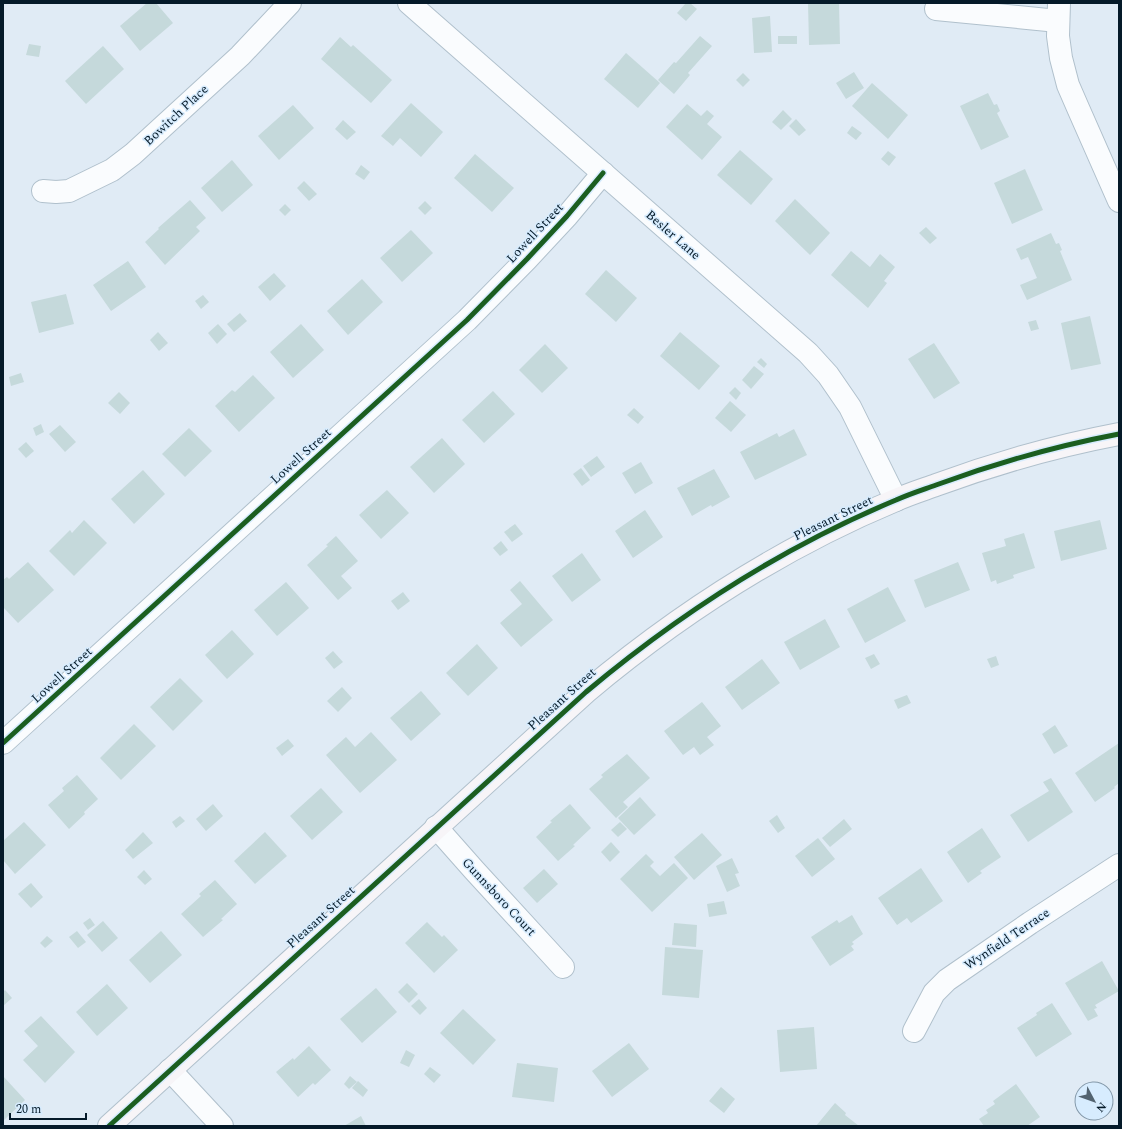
<svg xmlns="http://www.w3.org/2000/svg" width="1122" height="1129" font-family="Spectral,serif">
	<style>
		.building { fill: #c5d9db }
		.lines { fill: none; stroke-linecap: round; stroke-linejoin: round }
		.street-casing { stroke: #b0c0cc; stroke-width: 24 }
		.secondary-casing { stroke: #b0c0cc; stroke-width: 24 }
		.street { stroke: #fafcfe; stroke-width: 22 }
		.secondary { stroke: #f7f5f8; stroke-width: 22 }
		.cycleway-casing { stroke: #d7ecfe; stroke-width: 8 }
		.cycleway { stroke: #1b5e20; stroke-width: 5 }
		.labels { text-anchor: middle; dominant-baseline: central; stroke-width: 3; stroke-linejoin: round; paint-order: stroke }
		.street-label { font-size: 13px; fill: #051a29; stroke: #d7ecfe }
	</style>
	<rect width="100%" height="100%" fill="#e0ebf5"/>
	<g class="building">
		<polygon points="147,3 156,3 173,23 140,51 120,26"/>
		<polygon points="686,3 690,3 697,9 686,21 677,13"/>
		<polygon points="808,3 839,3 840,44 809,45"/>
		<polygon points="770,16 772,52 754,53 752,18"/>
		<polygon points="700,36 712,46 688,73 690,75 674,94 658,80 674,62 676,63"/>
		<rect x="778" y="36" width="19" height="8"/>
		<polygon points="340,37 351,47 353,45 392,80 371,103 321,59"/>
		<polygon points="29,44 41,46 39,57 26,55"/>
		<polygon points="103,46 124,69 86,104 65,81"/>
		<polygon points="626,53 660,83 638,108 604,79"/>
		<polygon points="854,72 864,88 846,99 836,83"/>
		<polygon points="743,73 750,80 743,87 736,80"/>
		<polygon points="872,83 908,115 888,139 852,106"/>
		<polygon points="988,93 994,105 997,104 1000,111 997,113 1009,137 981,150 960,106"/>
		<polygon points="411,103 443,132 421,157 400,138 393,146 381,136"/>
		<polygon points="687,104 701,116 707,110 714,116 707,124 722,137 702,160 666,127"/>
		<polygon points="293,105 314,128 279,160 258,136"/>
		<polygon points="783,110 792,119 781,130 772,122"/>
		<polygon points="796,119 806,130 799,136 789,126"/>
		<polygon points="343,120 356,132 347,140 335,129"/>
		<polygon points="852,126 862,133 856,140 847,133"/>
		<polygon points="740,150 773,179 751,205 717,175"/>
		<polygon points="888,151 896,157 889,166 881,159"/>
		<polygon points="475,154 514,188 492,212 454,178"/>
		<polygon points="232,160 253,185 222,212 201,188"/>
		<polygon points="361,165 370,172 364,180 355,174"/>
		<polygon points="1025,169 1043,210 1012,224 994,183"/>
		<polygon points="304,181 317,194 309,201 297,188"/>
		<polygon points="795,199 830,233 810,255 775,221"/>
		<polygon points="190,200 206,218 196,227 200,231 165,265 145,242 159,229 158,228"/>
		<polygon points="425,201 432,208 425,215 418,208"/>
		<polygon points="285,204 291,210 285,216 279,210"/>
		<polygon points="926,227 937,238 930,244 919,233"/>
		<polygon points="411,230 433,253 402,282 380,258"/>
		<polygon points="1051,233 1056,244 1059,243 1062,250 1060,251 1072,280 1027,300 1020,285 1037,278 1028,257 1021,260 1016,249"/>
		<polygon points="851,251 870,267 880,254 895,267 884,281 887,283 868,308 831,275"/>
		<polygon points="128,261 146,287 111,311 93,285"/>
		<polygon points="606,270 637,298 616,322 585,294"/>
		<polygon points="274,273 286,286 270,301 258,287"/>
		<polygon points="362,279 383,302 348,335 327,311"/>
		<polygon points="66,294 74,324 39,333 31,302"/>
		<polygon points="203,295 209,302 201,309 195,301"/>
		<polygon points="240,313 247,321 234,332 227,324"/>
		<polygon points="1090,316 1101,364 1071,370 1061,323"/>
		<polygon points="1036,320 1039,329 1031,331 1028,322"/>
		<polygon points="218,324 227,334 217,344 208,333"/>
		<polygon points="301,324 324,350 293,378 270,352"/>
		<polygon points="158,332 168,343 159,351 150,340"/>
		<polygon points="680,332 720,366 699,390 660,356"/>
		<polygon points="934,343 960,383 934,399 908,359"/>
		<polygon points="545,344 568,368 542,393 519,370"/>
		<polygon points="761,358 767,364 764,368 757,362"/>
		<polygon points="754,366 764,374 751,389 742,380"/>
		<polygon points="21,373 24,382 11,386 9,377"/>
		<polygon points="253,375 275,398 239,432 215,406 232,390 235,392"/>
		<polygon points="735,387 741,393 736,400 729,393"/>
		<polygon points="493,391 515,414 484,443 462,420"/>
		<polygon points="119,392 130,403 120,414 108,403"/>
		<polygon points="730,401 746,415 731,432 715,418"/>
		<polygon points="634,408 644,417 638,424 627,415"/>
		<polygon points="41,424 44,432 36,436 33,428"/>
		<polygon points="60,425 76,442 65,452 49,434"/>
		<polygon points="189,428 212,451 185,477 162,454"/>
		<polygon points="794,429 807,455 755,480 740,452 777,433 779,437"/>
		<polygon points="442,438 465,464 434,493 410,467"/>
		<polygon points="26,442 34,451 26,458 18,449"/>
		<polygon points="597,456 605,467 591,477 583,466"/>
		<polygon points="641,462 653,483 635,494 622,473"/>
		<polygon points="581,468 590,480 582,486 573,474"/>
		<polygon points="714,469 730,497 712,507 711,505 692,516 677,488"/>
		<polygon points="143,470 165,494 134,524 111,499"/>
		<polygon points="387,490 409,513 381,539 359,515"/>
		<polygon points="645,510 663,537 633,558 615,531"/>
		<polygon points="84,520 107,543 74,576 49,551 70,530 72,533"/>
		<polygon points="1100,520 1107,549 1061,561 1054,531"/>
		<polygon points="515,524 523,534 512,542 504,532"/>
		<polygon points="1024,533 1035,568 1013,575 1014,578 997,584 996,580 991,582 982,553 1006,546 1004,539"/>
		<polygon points="336,536 358,561 341,576 352,588 338,600 307,565 328,546 326,545"/>
		<polygon points="501,541 508,550 500,556 493,548"/>
		<polygon points="582,553 601,580 572,602 552,576"/>
		<polygon points="28,562 54,590 18,623 3,607 3,580 7,577 9,579"/>
		<polygon points="958,562 970,590 925,608 914,580"/>
		<polygon points="520,581 553,620 521,647 500,623 522,604 510,590"/>
		<polygon points="286,582 309,608 277,636 254,610"/>
		<polygon points="888,587 906,621 865,643 847,609"/>
		<polygon points="403,592 410,601 398,610 391,601"/>
		<polygon points="825,619 840,647 800,670 784,642"/>
		<polygon points="232,630 254,654 227,679 205,655"/>
		<polygon points="477,644 498,668 468,696 446,673"/>
		<polygon points="333,651 343,662 334,669 325,658"/>
		<polygon points="874,654 880,664 871,669 865,658"/>
		<polygon points="996,656 999,665 991,668 987,659"/>
		<polygon points="762,659 780,683 742,710 725,687"/>
		<polygon points="180,678 203,701 173,731 150,707"/>
		<polygon points="342,687 352,698 338,712 327,701"/>
		<polygon points="421,691 441,714 411,741 390,718"/>
		<polygon points="907,695 911,703 898,709 894,700"/>
		<polygon points="702,702 721,726 707,737 714,745 700,755 694,747 683,755 664,731"/>
		<polygon points="134,724 156,746 121,780 100,758"/>
		<polygon points="1055,725 1068,746 1054,754 1042,734"/>
		<polygon points="371,732 397,760 360,793 326,755 346,737 355,747"/>
		<polygon points="288,739 294,746 282,756 276,748"/>
		<polygon points="1119,743 1119,783 1114,787 1115,788 1095,802 1075,773"/>
		<polygon points="627,754 650,778 623,802 628,807 616,818 589,789 603,777 601,775"/>
		<polygon points="77,775 98,799 84,812 85,814 69,829 48,805 64,791 62,788"/>
		<polygon points="1051,778 1073,812 1028,842 1010,815 1049,791 1043,782"/>
		<polygon points="321,788 343,812 312,840 290,816"/>
		<polygon points="640,797 656,815 634,835 618,818"/>
		<polygon points="213,804 223,816 206,831 196,819"/>
		<polygon points="570,804 591,828 573,845 575,846 558,861 536,837 552,822 550,821"/>
		<polygon points="777,815 785,828 778,833 769,821"/>
		<polygon points="180,816 185,821 176,828 172,822"/>
		<polygon points="844,819 852,829 830,847 822,838"/>
		<polygon points="24,822 46,845 15,874 3,860 3,841"/>
		<polygon points="620,822 627,829 618,837 611,830"/>
		<polygon points="982,828 1001,857 980,871 982,873 968,883 947,852"/>
		<polygon points="143,832 153,843 133,859 125,850"/>
		<polygon points="265,832 287,856 255,884 234,861"/>
		<polygon points="702,833 722,855 694,880 674,857"/>
		<polygon points="818,838 835,859 812,877 795,856"/>
		<polygon points="611,842 620,852 610,862 601,852"/>
		<polygon points="646,854 654,862 650,866 660,876 674,863 688,878 652,912 620,879"/>
		<polygon points="732,858 739,873 735,874 740,886 727,892 716,866"/>
		<polygon points="921,868 943,901 911,923 907,918 897,925 878,898"/>
		<polygon points="544,869 558,884 537,903 523,888"/>
		<polygon points="144,870 152,879 145,885 137,877"/>
		<polygon points="215,880 237,904 221,919 223,920 203,937 181,914 201,896 199,894"/>
		<polygon points="31,883 43,897 31,908 18,894"/>
		<polygon points="724,901 727,914 709,917 707,904"/>
		<polygon points="852,915 863,934 852,942 854,944 851,946 854,950 830,966 811,937 837,920 839,923"/>
		<polygon points="90,918 95,925 88,930 83,923"/>
		<polygon points="103,921 118,938 102,952 87,935"/>
		<polygon points="427,922 442,937 444,935 458,950 434,973 405,943"/>
		<polygon points="674,923 697,925 696,947 672,945"/>
		<polygon points="77,931 86,942 78,948 69,937"/>
		<polygon points="161,931 182,955 150,983 129,960"/>
		<polygon points="47,936 53,941 45,948 40,943"/>
		<polygon points="665,947 703,950 699,998 662,995"/>
		<polygon points="1102,961 1119,991 1095,1005 1097,1008 1094,1009 1098,1016 1088,1021 1065,983"/>
		<polygon points="407,983 418,994 409,1003 398,992"/>
		<polygon points="107,984 128,1008 97,1036 76,1012"/>
		<polygon points="376,988 397,1012 362,1043 340,1019"/>
		<polygon points="5,990 12,998 3,1006 3,992"/>
		<polygon points="419,999 427,1008 420,1015 411,1006"/>
		<polygon points="1052,1003 1072,1034 1036,1057 1017,1028 1037,1015 1036,1013"/>
		<polygon points="463,1009 496,1040 473,1065 440,1033"/>
		<polygon points="41,1016 75,1052 45,1083 23,1060 38,1046 24,1031"/>
		<polygon points="814,1027 817,1069 780,1072 777,1030"/>
		<polygon points="629,1043 649,1069 612,1097 592,1071"/>
		<polygon points="309,1046 331,1070 315,1085 313,1083 298,1097 276,1072 293,1058 294,1060"/>
		<polygon points="406,1050 415,1055 409,1067 400,1063"/>
		<polygon points="517,1063 558,1068 554,1102 512,1097"/>
		<polygon points="430,1067 441,1075 434,1083 424,1074"/>
		<polygon points="3,1076 25,1100 3,1121"/>
		<polygon points="350,1076 357,1082 349,1089 344,1084"/>
		<polygon points="358,1081 368,1090 363,1097 352,1088"/>
		<polygon points="1016,1084 1040,1117 1027,1126 984,1126 979,1119 988,1113 986,1110 995,1104 993,1101"/>
		<polygon points="721,1087 735,1099 724,1113 709,1101"/>
		<polygon points="835,1103 846,1113 845,1115 859,1126 816,1126"/>
		<polygon points="361,1116 366,1126 344,1126"/>
	</g>
	<g class="lines">
		<defs>
			<g id="street">
				<polyline points="409,3 808,353 828,375 850,407 896,500"/>
				<polyline points="1059,3 1058,36 1061,58 1068,85 1078,108 1119,201"/>
				<polyline points="936,9 1058,21"/>
				<polyline points="43,191 56,192 69,191 112,170 133,154 240,56 290,3"/>
				<polyline points="3,743 467,320 527,259 567,216 603,173"/>
				<polyline points="436,827 474,870 563,967"/>
				<polyline points="914,1031 934,993 947,980 1030,923 1119,865"/>
				<polyline points="170,1070 222,1126"/>
			</g>
			<path id="secondary" d="M109,1126L586,692C679,614 783,547 896,500C909,494 922,490 936,485C996,463 1056,446 1119,434"/>
		</defs>
		<use href="#street" class="street-casing"/>
		<use href="#secondary" class="secondary-casing"/>
		<use href="#street" class="street"/>
		<use href="#secondary" class="secondary"/>
		<defs>
			<g id="cycleway">
				<polyline points="3,743 467,320 527,259 567,216 603,173"/>
				<path d="M109,1126L586,692C679,614 783,547 896,500C909,494 922,490 936,485C996,463 1056,446 1119,434"/>
			</g>
		</defs>
		<use href="#cycleway" class="cycleway-casing"/>
		<use href="#cycleway" class="cycleway"/>
	</g>
	<g class="labels">
		<g class="street-label">
			<text transform="translate(176 115) rotate(-43)">Bowitch Place</text>
			<text transform="translate(535 233) rotate(-47)">Lowell Street</text>
			<text transform="translate(673 235) rotate(41)">Besler Lane</text>
			<text transform="translate(301 456) rotate(-42)">Lowell Street</text>
			<text transform="translate(833 518) rotate(-26)">Pleasant Street</text>
			<text transform="translate(62 675) rotate(-42)">Lowell Street</text>
			<text transform="translate(562 699) rotate(-42)">Pleasant Street</text>
			<text transform="translate(499 897) rotate(47)">Gunnsboro Court</text>
			<text transform="translate(321 917) rotate(-42)">Pleasant Street</text>
			<text transform="translate(1007 939) rotate(-34)">Wynfield Terrace</text>
		</g>
	</g>
	<rect width="1122" height="1129" fill="none" stroke="#051a29" stroke-width="8"/>
	<g transform="translate(1094 1101) rotate(131)"><circle r="19" fill="#d7ecfe" stroke="#8398a9"/>
	<path d="M0-3L7 15L0 10L-7 15Z" fill="#526370"/>
	<text y="-6" font-size="11" font-weight="bold" text-anchor="middle" fill="#051a29">N</text>
	</g>
	<path d="M10 1113v6h76v-6" fill="none" stroke="#051a29" stroke-width="2"/>
	<text x="16" y="1113" font-size="12" fill="#051a29" stroke="#d7ecfe" stroke-width="3" paint-order="stroke">20 m</text>
</svg>
